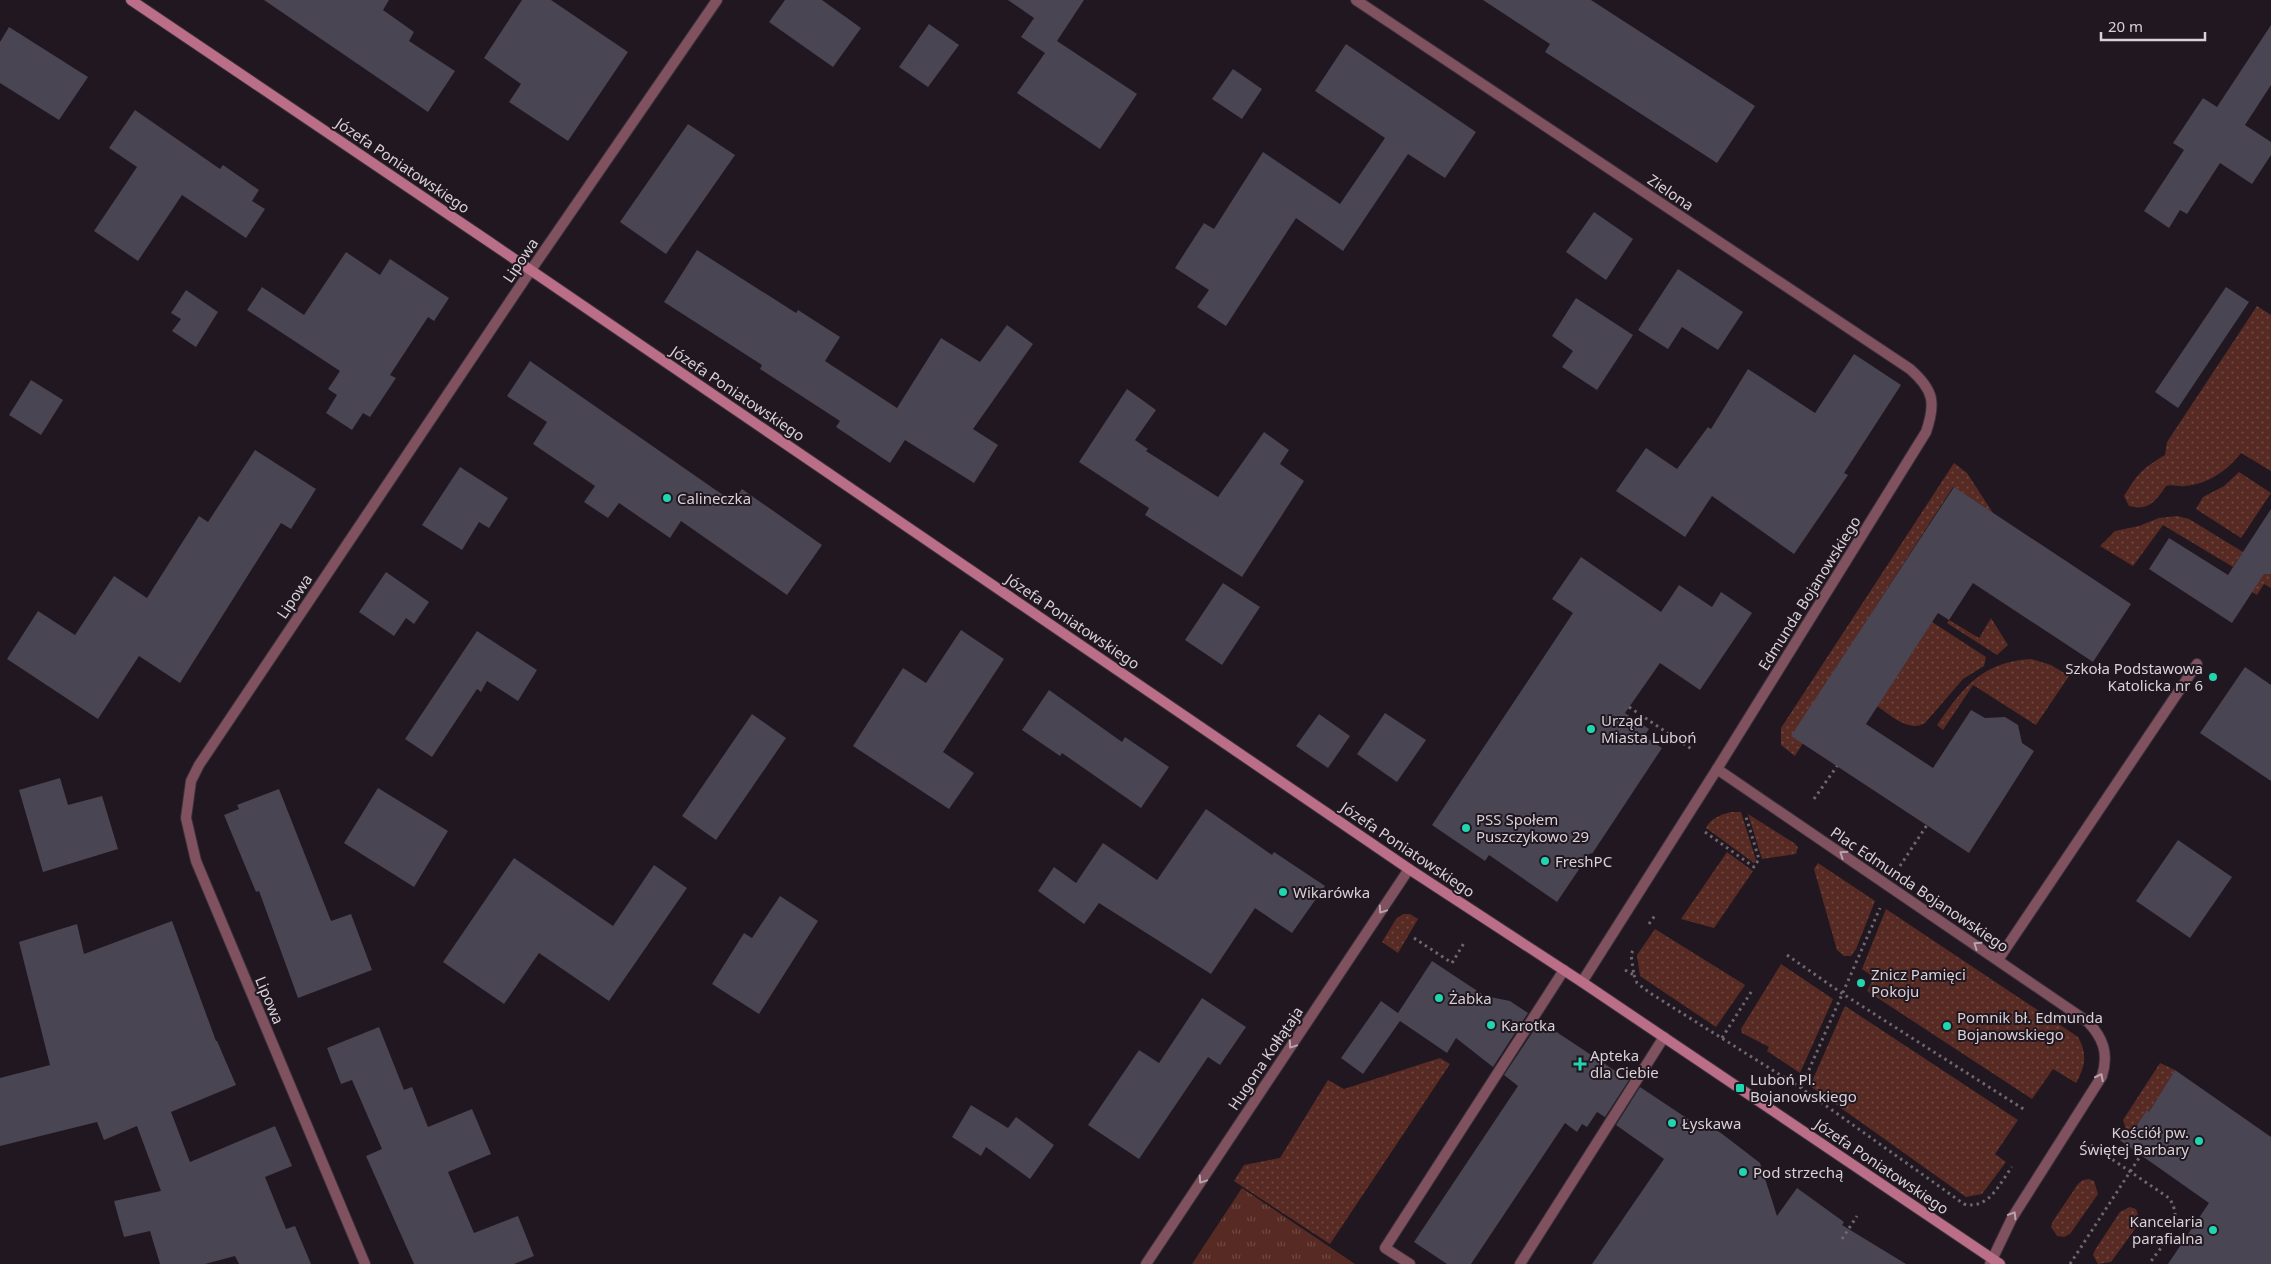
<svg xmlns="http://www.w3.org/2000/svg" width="2271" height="1264" font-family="'Noto Sans',sans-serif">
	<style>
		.grass { fill: url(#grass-dots) }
		.park { fill: url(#park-tufts) }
		.building { fill: #494553 }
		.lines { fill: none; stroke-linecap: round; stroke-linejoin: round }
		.lane-casing { stroke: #3b313a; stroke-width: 12 }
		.street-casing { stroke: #3b313a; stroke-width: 12 }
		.secondary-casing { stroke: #3b313a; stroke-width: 12 }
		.path { stroke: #6f666e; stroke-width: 3; stroke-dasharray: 2.5 4; stroke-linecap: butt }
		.lane { stroke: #80515f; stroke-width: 10 }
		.street { stroke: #80515f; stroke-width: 10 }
		.secondary { stroke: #bb6e87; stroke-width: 10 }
		.oneway { stroke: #b9a4ad }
		.poi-dot { fill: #21d5af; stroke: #211720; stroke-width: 2 }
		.labels { text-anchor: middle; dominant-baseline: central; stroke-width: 4; stroke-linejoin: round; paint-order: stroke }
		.street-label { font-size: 15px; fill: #d8d1d7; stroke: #211720 }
		.poi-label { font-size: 15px; fill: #d8d1d7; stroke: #211720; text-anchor: start }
	</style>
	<defs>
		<pattern id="grass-dots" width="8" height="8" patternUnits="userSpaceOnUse" patternTransform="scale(1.25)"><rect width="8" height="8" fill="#572b23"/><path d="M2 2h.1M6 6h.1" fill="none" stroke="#6e4942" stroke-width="1.8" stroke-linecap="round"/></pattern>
		<pattern id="park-tufts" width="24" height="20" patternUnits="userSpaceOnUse" patternTransform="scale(1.25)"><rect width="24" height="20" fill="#572b23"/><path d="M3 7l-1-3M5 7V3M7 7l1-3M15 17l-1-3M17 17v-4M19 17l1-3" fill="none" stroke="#6e4942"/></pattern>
	</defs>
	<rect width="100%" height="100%" fill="#211720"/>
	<g class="grass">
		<path d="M2257,306L2271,315V471L2241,453C2227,471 2208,484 2185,486C2178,487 2173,484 2166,486C2155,502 2149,511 2129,506L2124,496C2138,473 2143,468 2165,455L2167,442Z"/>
		<polygon points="1954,463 1967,473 1993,513 1953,487 1792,736 1803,743 1795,756 1781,745 1781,728"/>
		<polygon points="2239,472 2271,493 2241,538 2196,509 2203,497 2224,486"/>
		<polygon points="2177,516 2189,519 2243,552 2233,567 2163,525 2133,566 2100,546 2115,531 2139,526 2159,518"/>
		<polygon points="2259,567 2271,574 2271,588 2264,584 2257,595 2246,588"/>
		<polygon points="1991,618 2008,645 1997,655 1947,623 1949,620 1979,638"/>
		<path d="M1932,622L1986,657L1984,666L1963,679L1925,723C1908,733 1891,715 1877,706Z"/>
		<path d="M2031,659L2051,665L2069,676L2036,725L1973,685L1943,730L1937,725C1963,688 1981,662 2031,659Z"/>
		<path d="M1731,812H1741L1756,860L1754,863L1706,828C1711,818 1720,815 1731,812Z"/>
		<polygon points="1748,814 1794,843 1798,847 1796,854 1762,859"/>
		<polygon points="1727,852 1753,871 1714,928 1681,919"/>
		<polygon points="1818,863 1875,901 1856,949 1851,956 1844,956 1837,950 1814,869"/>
		<path d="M1886,909L2078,1037C2088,1054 2085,1067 2076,1083L2053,1069L2032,1099L1867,991L1874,977L1862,969Z"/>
		<polygon points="1403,914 1410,914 1418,919 1398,953 1382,942 1396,919"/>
		<polygon points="1655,929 1745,985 1716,1027 1640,976 1637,955"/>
		<polygon points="1781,964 1833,999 1800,1073 1767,1051 1769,1047 1742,1033 1741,1029"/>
		<polygon points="1845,1006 2018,1120 1995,1154 2006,1162 1982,1194 1966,1197 1810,1086"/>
		<polygon points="1440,1058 1450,1064 1330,1244 1234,1181 1244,1165 1280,1158 1328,1080 1344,1089"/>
		<polygon points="2160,1063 2175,1070 2149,1112 2147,1111 2137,1125 2127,1133 2123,1120"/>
		<polygon points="2089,1179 2094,1181 2098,1194 2070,1234 2064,1237 2057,1236 2051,1227 2053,1221 2078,1184 2083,1180"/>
		<polygon points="2130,1207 2136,1209 2140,1222 2111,1262 2098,1264 2093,1255 2095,1250 2120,1212"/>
	</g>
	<polygon class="park" points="1242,1188 1355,1264 1192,1264"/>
	<g class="building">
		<polygon points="264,0 389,0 383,10 414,32 409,41 455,71 428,112"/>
		<polygon points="522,0 551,0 628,52 568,141 509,102 521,84 484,58"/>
		<polygon points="785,0 822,0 861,28 833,67 769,22"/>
		<polygon points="1008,0 1084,0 1057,41 1137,94 1100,149 1017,93 1045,53 1021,37 1034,18"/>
		<polygon points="1483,0 1591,0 1755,106 1717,163 1545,52 1550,44"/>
		<polygon points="929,24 959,45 928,87 899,67"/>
		<polygon points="2271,25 2271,85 2245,125 2271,142 2271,155 2252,184 2220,163 2187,214 2180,210 2169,228 2144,211 2184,150 2173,143 2203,98 2217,107"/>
		<polygon points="9,27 88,77 59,120 0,83 0,42"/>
		<polygon points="1346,44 1476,132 1445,178 1408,154 1343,251 1296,218 1226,326 1197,307 1209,290 1175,268 1204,223 1214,229 1263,152 1340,204 1385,138 1315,91"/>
		<polygon points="1233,69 1262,89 1242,119 1212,99"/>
		<polygon points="135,110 220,169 223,165 259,190 252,201 265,209 246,238 182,195 138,261 94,231 137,167 109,148"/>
		<polygon points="688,124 735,155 666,254 620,222"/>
		<polygon points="1594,212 1633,239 1606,280 1566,252"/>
		<polygon points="697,250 796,313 798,310 840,337 825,361 897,408 941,338 980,362 1007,325 1033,344 973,429 998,445 974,483 905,440 890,463 836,427 840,421 760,369 762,365 664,302"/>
		<polygon points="346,252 380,275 390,259 449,298 434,321 428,317 390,375 396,378 370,417 363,413 352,430 326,413 337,395 328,389 340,371 247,310 262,287 304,315"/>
		<polygon points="1678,269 1743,312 1718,350 1682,327 1668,349 1638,330"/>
		<polygon points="2226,287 2249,302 2178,408 2155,392"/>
		<polygon points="186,290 218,312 196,347 172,331 181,319 171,313"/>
		<polygon points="1576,298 1633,335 1597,390 1562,367 1573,351 1552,336"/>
		<polygon points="1854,354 1901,385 1844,473 1848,475 1794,554 1712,496 1685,537 1616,491 1646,448 1677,469 1708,427 1711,429 1748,369 1815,413"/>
		<polygon points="530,361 733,502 742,489 822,545 787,595 681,521 670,538 619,503 608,518 584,502 595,486 533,444 547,422 507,396"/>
		<polygon points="31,380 63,400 41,435 9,415"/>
		<polygon points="1127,389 1156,410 1135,440 1148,449 1146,451 1218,497 1264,432 1289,450 1280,464 1304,481 1242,577 1145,515 1149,508 1079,462"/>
		<polygon points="255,450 316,489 291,529 281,523 180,683 139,656 98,719 7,659 38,611 75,635 114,576 147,598 199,516 208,522"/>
		<polygon points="460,467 508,498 489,528 479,522 462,550 422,525"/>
		<polygon points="1954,487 2131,604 2093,662 1973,583 1949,620 1938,613 1866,724 1933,768 1971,710 1985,718 2005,717 2018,725 2022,743 2034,751 1969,853 1791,736"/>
		<polygon points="2271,509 2271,574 2264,574 2232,623 2149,569 2169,538 2228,575"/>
		<polygon points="1581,557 1661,612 1679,585 1712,607 1721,592 1752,613 1700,690 1660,663 1625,713 1649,729 1644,736 1662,748 1592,854 1590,853 1557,902 1489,855 1485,861 1432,825 1573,613 1552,599"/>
		<polygon points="386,572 429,602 414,624 406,618 394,636 359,612"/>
		<polygon points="1223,583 1260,607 1222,665 1185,640"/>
		<polygon points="961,630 1004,659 943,752 974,773 949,809 853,746 903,668 926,683"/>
		<polygon points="477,631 537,670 518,701 487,681 481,692 477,689 432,757 405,739"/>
		<polygon points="2245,667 2271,685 2271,781 2200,733"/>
		<polygon points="1049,690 1122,742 1125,737 1169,767 1141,808 1062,753 1060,756 1022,730"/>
		<polygon points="1385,713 1426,740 1397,782 1357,754"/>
		<polygon points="752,714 786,738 716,840 682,816"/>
		<polygon points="1319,714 1350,736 1328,768 1296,746"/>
		<polygon points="60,778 68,805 102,796 118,849 43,872 19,790"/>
		<polygon points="378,788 448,831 414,887 344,843"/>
		<polygon points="279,789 331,921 351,914 372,970 298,998 259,891 256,892 224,815 239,809 237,805"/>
		<polygon points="1206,809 1272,855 1274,852 1325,886 1292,933 1255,908 1211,974 1099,903 1084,924 1038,891 1054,867 1076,883 1103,843 1157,880"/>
		<polygon points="2178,840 2232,877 2190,938 2136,901"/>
		<polygon points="514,858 613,926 654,865 687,888 609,1001 539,953 504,1004 443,962"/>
		<polygon points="780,896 818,921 759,1014 712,984 744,933 752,938"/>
		<polygon points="172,921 216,1041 217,1041 236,1085 171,1112 190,1162 275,1126 292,1166 265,1177 286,1229 295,1226 311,1264 239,1264 235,1256 205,1264 160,1264 150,1231 124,1237 114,1201 161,1191 137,1126 104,1140 97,1122 0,1146 0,1078 50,1065 19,942 77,924 84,954"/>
		<polygon points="1432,961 1485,996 1510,1001 1528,1013 1493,1067 1456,1038 1447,1053 1400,1021 1363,1074 1341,1058 1381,1001 1398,1013"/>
		<polygon points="1202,998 1246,1027 1220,1065 1208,1057 1139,1159 1088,1125 1139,1050 1159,1063"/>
		<polygon points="1540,1021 1629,1080 1605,1117 1597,1112 1587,1127 1582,1124 1577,1132 1565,1123 1471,1264 1447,1264 1414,1242 1518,1086 1504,1075"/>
		<polygon points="379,1027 404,1090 412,1087 428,1127 472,1109 491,1154 448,1172 474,1233 518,1216 534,1256 514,1264 414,1264 366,1156 382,1149 352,1080 341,1084 327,1048"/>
		<polygon points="2175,1070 2271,1137 2271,1264 2168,1264 2209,1203 2118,1139 2137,1125 2147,1110 2149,1112"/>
		<polygon points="1640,1087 1691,1121 1698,1120 1721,1133 1760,1163 1777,1216 1797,1188 1844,1222 1842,1225 1906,1264 1592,1264 1664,1159 1616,1125"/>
		<polygon points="971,1105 1008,1128 1016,1117 1054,1145 1030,1179 986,1147 981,1156 952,1137"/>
	</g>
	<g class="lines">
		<defs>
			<g id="lane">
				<polyline points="1998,960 2197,664"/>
				<polyline points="1410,1264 1385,1248 1564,970"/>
				<polyline points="1520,1264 1664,1037"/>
			</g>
			<g id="street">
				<path d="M1356,0L1910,369C1934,390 1936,403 1926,432L1717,769"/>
				<path d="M1582,982L1717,769L2088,1022C2103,1038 2109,1053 2102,1076L2012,1218L1990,1264"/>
				<polyline points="365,1264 196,861 186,818 191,781 199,765 531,270 717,0"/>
				<polyline points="1146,1264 1409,869"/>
			</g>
			<polyline id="secondary" points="131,0 488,241 1409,869 1582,982 2000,1264"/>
		</defs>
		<use href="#lane" class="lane-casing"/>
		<use href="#street" class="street-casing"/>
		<use href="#secondary" class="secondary-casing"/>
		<g class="path">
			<polyline points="1629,707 1693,750"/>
			<polyline points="1814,799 1837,766"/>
			<polyline points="1705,832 1754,867 1759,859 1746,817"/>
			<polyline points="1900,866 1927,825"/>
			<polyline points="1649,924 1656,914"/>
			<polyline points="1414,938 1452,963 1464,943"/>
			<polyline points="1787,955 1843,994 2025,1110"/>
			<polyline points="1625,970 1634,975 1631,955 1633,950"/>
			<path d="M1634,975L1637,983L1650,993L1801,1088L1964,1204C1989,1210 1999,1184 2012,1167"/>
			<polyline points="1722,1038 1753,989"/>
			<polyline points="1801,1088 1880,908"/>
			<path d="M2091,1145L2169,1198C2186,1222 2163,1244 2149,1264"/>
			<polyline points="1842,1239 1857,1216"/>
			<polyline points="2070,1264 2141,1155"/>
		</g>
		<use href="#lane" class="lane"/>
		<use href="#street" class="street"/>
		<use href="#secondary" class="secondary"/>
	</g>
	<defs><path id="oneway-chevron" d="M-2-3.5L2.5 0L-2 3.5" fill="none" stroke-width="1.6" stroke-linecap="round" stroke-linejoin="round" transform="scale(1.25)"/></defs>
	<g class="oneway">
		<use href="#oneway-chevron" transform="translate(1843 854) rotate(-146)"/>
		<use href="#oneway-chevron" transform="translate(1382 910) rotate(124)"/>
		<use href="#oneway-chevron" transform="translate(1977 945) rotate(-145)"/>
		<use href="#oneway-chevron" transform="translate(1292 1045) rotate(124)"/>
		<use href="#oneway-chevron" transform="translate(2100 1077) rotate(-63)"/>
		<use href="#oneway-chevron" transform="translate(1202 1180) rotate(124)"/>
		<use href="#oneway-chevron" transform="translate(2013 1215) rotate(-59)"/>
	</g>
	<g class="poi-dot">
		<circle cx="667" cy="498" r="5"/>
		<circle cx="2213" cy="677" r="5"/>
		<circle cx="1591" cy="729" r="5"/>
		<circle cx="1466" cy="828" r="5"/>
		<circle cx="1545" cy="861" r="5"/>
		<circle cx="1283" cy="892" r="5"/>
		<circle cx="1861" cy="983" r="5"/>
		<circle cx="1439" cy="998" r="5"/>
		<circle cx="1491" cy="1025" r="5"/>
		<circle cx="1947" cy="1026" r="5"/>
		<path d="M1577.5 1056.5h5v5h5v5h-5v5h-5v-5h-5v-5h5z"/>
		<rect x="1735" y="1083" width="10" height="10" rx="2.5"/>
		<circle cx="1672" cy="1123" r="5"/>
		<circle cx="2199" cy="1141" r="5"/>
		<circle cx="1743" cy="1172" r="5"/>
		<circle cx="2213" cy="1230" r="5"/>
	</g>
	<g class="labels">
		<g class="street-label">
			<text transform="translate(403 165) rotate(34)">Józefa Poniatowskiego</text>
			<text transform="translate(1671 192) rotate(34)">Zielona</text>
			<text transform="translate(520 260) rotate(-56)">Lipowa</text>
			<text transform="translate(738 393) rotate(34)">Józefa Poniatowskiego</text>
			<text transform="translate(1809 593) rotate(-58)">Edmunda Bojanowskiego</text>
			<text transform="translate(294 596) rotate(-56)">Lipowa</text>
			<text transform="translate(1073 621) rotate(34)">Józefa Poniatowskiego</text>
			<text transform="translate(1408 849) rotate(34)">Józefa Poniatowskiego</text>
			<text transform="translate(1920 889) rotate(34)">Plac Edmunda Bojanowskiego</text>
			<text transform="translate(270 1000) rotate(67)">Lipowa</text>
			<text transform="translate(1265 1058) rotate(-56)">Hugona Kołłątaja</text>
			<text transform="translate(1882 1166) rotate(34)">Józefa Poniatowskiego</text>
		</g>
		<g class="poi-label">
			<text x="677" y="498">Calineczka</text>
			<text x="2203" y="668" text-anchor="end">Szkoła Podstawowa<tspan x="2203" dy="17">Katolicka nr 6</tspan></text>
			<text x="1601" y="720">Urząd<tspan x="1601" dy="17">Miasta Luboń</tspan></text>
			<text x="1476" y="819">PSS Społem<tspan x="1476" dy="17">Puszczykowo 29</tspan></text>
			<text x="1555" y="861">FreshPC</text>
			<text x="1293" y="892">Wikarówka</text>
			<text x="1871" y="974">Znicz Pamięci<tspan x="1871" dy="17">Pokoju</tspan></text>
			<text x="1449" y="998">Żabka</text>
			<text x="1957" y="1017">Pomnik bł. Edmunda<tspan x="1957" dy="17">Bojanowskiego</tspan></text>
			<text x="1501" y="1025">Karotka</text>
			<text x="1590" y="1055">Apteka<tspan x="1590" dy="17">dla Ciebie</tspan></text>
			<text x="1750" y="1079">Luboń Pl.<tspan x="1750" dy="17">Bojanowskiego</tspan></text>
			<text x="1682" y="1123">Łyskawa</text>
			<text x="2189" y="1132" text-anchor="end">Kościół pw.<tspan x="2189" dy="17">Świętej Barbary</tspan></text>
			<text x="1753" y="1172">Pod strzechą</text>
			<text x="2203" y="1221" text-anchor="end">Kancelaria<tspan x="2203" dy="17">parafialna</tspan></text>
		</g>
	</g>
	<path d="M2101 32v8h104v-8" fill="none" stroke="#d8d1d7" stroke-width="2.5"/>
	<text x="2108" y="32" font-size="15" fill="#d8d1d7" stroke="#211720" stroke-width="4" paint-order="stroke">20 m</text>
</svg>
